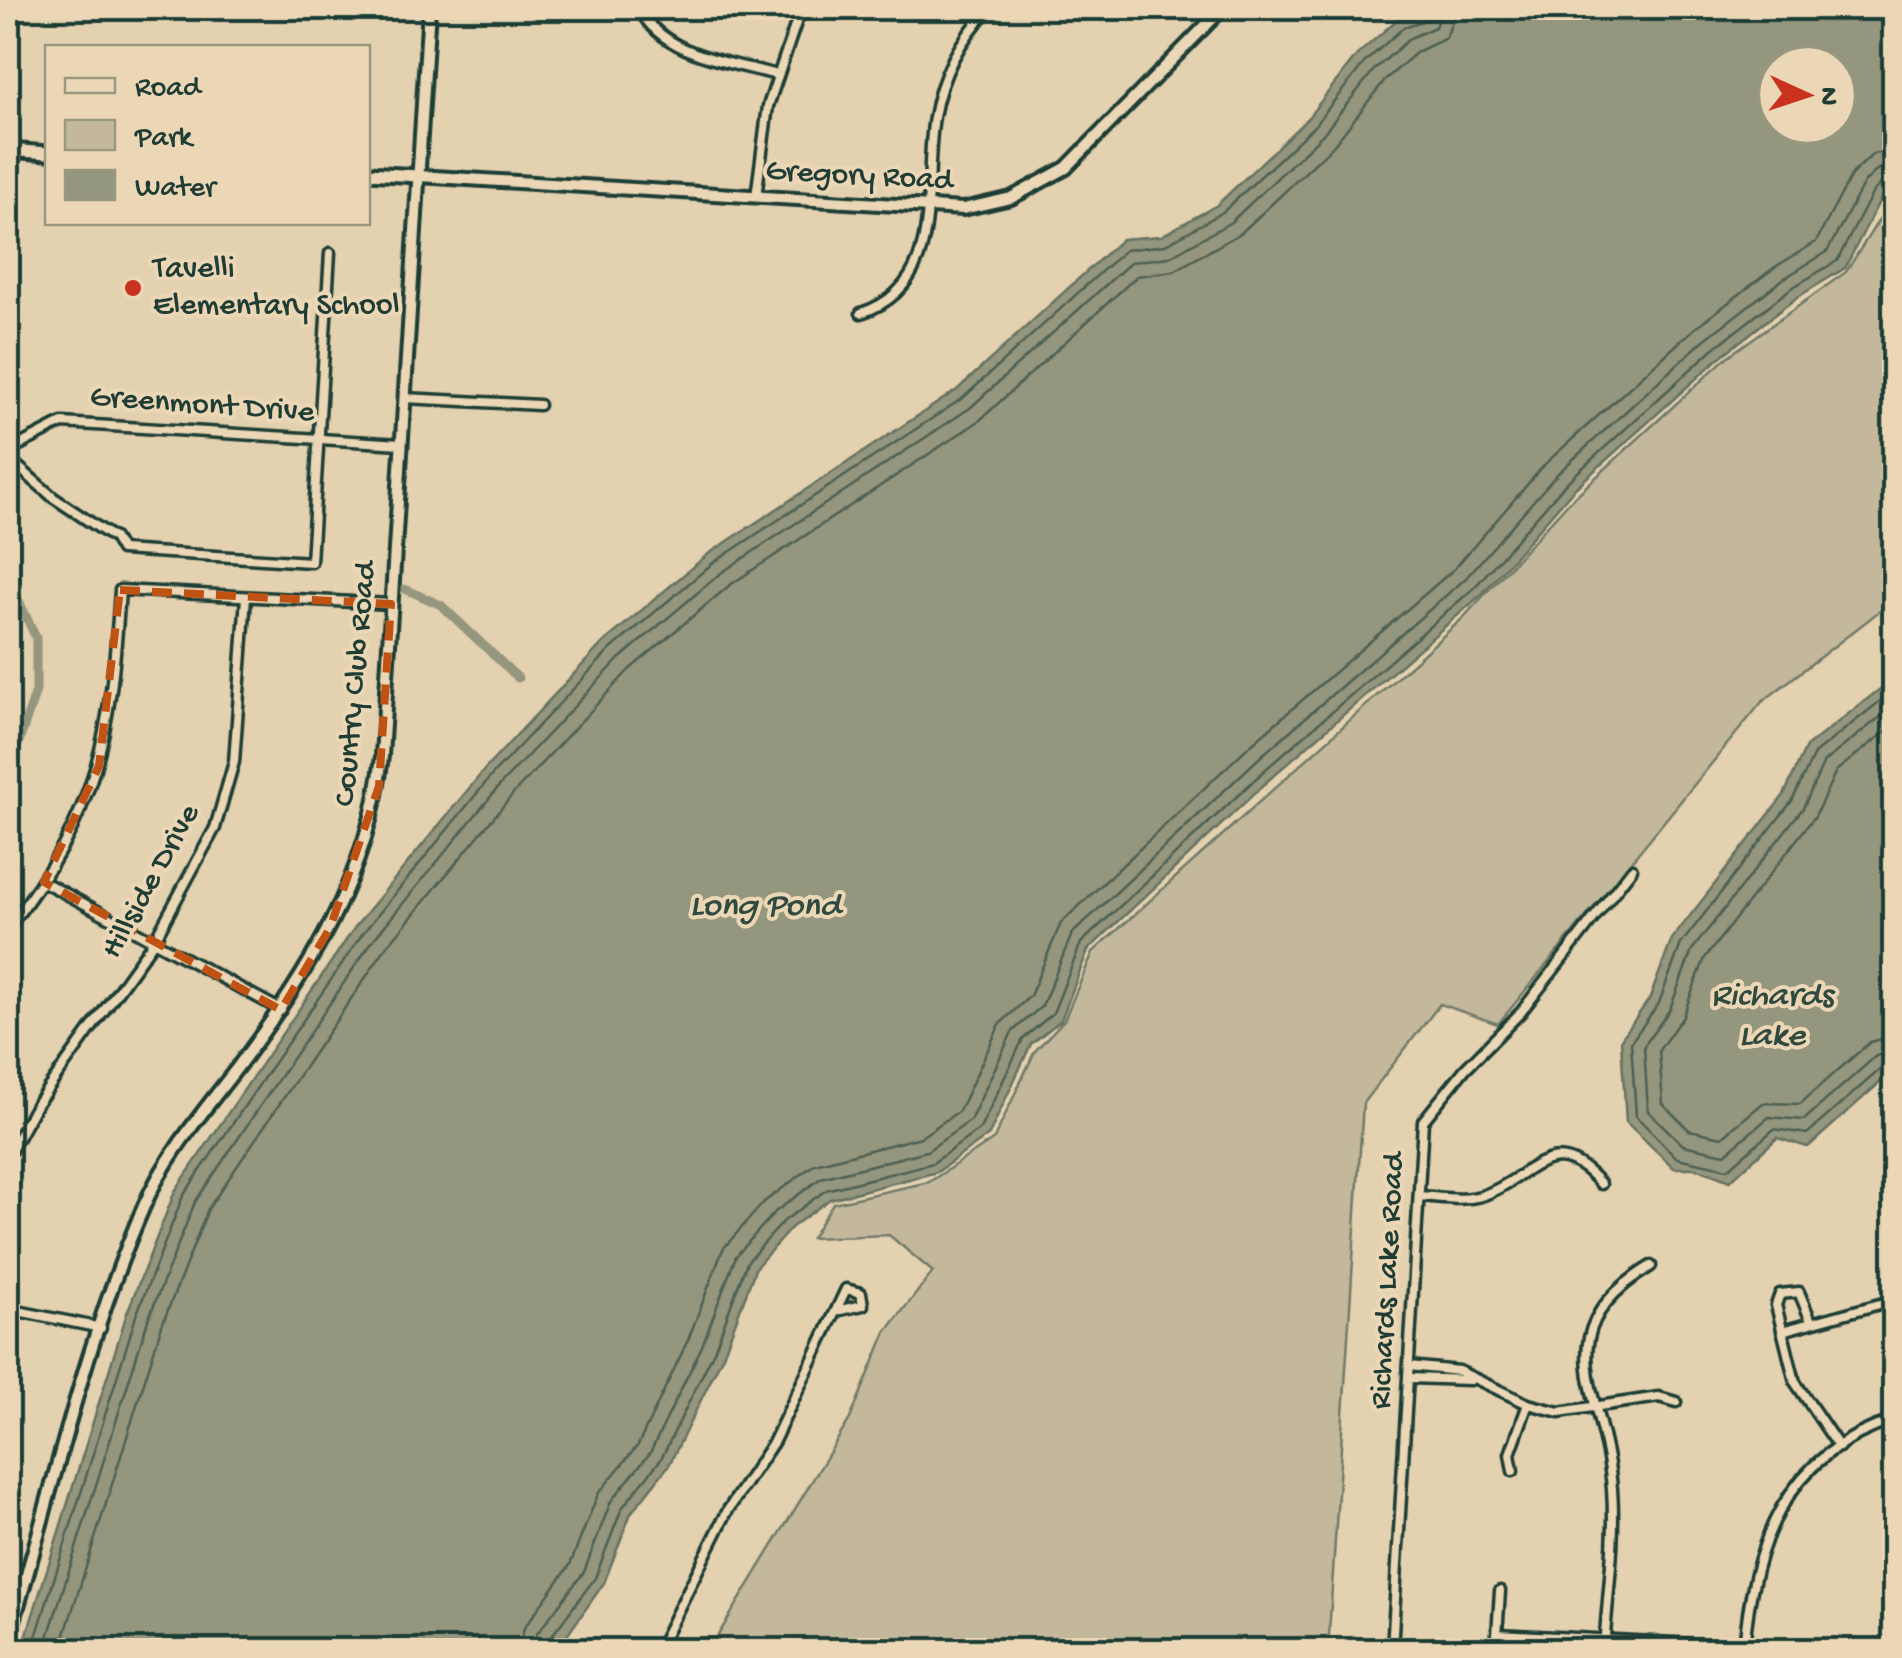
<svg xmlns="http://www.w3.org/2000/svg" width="1902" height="1658" font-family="'Gochi Hand',sans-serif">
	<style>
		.green { fill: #c3b89c; stroke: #717a68; stroke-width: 2.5 }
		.water { fill: #95967e; stroke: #667260; stroke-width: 2.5; fill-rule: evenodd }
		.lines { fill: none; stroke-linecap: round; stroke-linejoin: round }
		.shore { stroke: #4e6152; stroke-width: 2.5 }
		.canal { stroke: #95967e; stroke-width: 9 }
		.minor-casing { stroke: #1f3d34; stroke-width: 15 }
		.tertiary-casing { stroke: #1f3d34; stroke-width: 18 }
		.secondary-casing { stroke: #1f3d34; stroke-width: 19 }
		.minor { stroke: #ebd7b5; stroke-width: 8 }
		.tertiary { stroke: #ebd7b5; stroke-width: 10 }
		.secondary { stroke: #ebd7b5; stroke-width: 11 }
		.marked { fill: none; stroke: #c05314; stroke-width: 8; stroke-dasharray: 20 12; stroke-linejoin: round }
		.poi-dot { fill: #c8321e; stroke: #ebd7b5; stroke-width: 4 }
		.labels { text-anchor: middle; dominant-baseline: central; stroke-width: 8; stroke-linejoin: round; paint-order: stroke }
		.street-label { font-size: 32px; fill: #1f3d34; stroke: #ebd7b5 }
		.poi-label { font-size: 32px; fill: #1f3d34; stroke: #ebd7b5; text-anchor: start }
		.water-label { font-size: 35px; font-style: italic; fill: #314a3f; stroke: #ebd7b5 }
	</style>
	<rect width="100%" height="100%" fill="#e3d1b0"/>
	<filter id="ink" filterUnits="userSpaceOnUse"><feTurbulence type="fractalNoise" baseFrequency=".01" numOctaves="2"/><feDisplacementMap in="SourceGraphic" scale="20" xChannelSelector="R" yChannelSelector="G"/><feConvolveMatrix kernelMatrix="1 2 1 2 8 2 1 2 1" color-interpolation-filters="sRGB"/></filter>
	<g filter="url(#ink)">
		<polygon class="green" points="1883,213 1894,220 1894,600 1762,702 1498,1024 1440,1004 1363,1103 1328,1650 709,1650 850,1419 886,1332 933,1272 889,1235 811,1238 833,1203 929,1182 994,1139 1035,1051 1064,1020 1093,952 1463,618 1568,503 1727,357 1846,272"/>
		<g class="water">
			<path d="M1435,8H1894V183L1881,198L1845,268L1796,298L1720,357L1573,490L1481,595L1274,775L1088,950L1061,1020L1031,1044L989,1135L937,1172L830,1199L792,1227L756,1267L723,1355L669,1465L631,1513L604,1583L564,1640L551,1650H22L127,1313L175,1191L355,927L485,769L603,643L707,555L957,390L1122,239L1161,236L1217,205L1307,119L1357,55L1400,17ZM1777,65H1837V125H1777Z"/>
			<polygon points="1894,678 1894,1070 1808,1147 1777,1138 1730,1181 1696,1168 1674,1168 1626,1122 1621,1039 1650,998 1672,939 1784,795 1806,747"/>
		</g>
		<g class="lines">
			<g class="shore">
				<polyline points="1894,690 1814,754 1792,801 1681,944 1659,1003 1631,1042 1636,1116 1677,1158 1728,1169 1774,1129 1807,1134 1884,1066 1894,1063"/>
				<polyline points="1894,706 1824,762 1803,808 1692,950 1670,1009 1644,1046 1648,1111 1683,1145 1725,1154 1769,1117 1804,1120 1876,1056 1894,1051"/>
				<polyline points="1894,725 1836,771 1815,816 1705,958 1683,1016 1659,1050 1663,1104 1689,1130 1722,1137 1763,1103 1800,1104 1870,1042 1894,1036"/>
				<polyline points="32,1650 136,1316 183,1196 363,933 492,775 610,650 713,563 963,398 1125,250 1165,245 1223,212 1314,126 1365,62 1404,27 1425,20 1429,8"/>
				<polyline points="44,1650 148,1320 195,1202 373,940 501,784 619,659 721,573 970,408 1131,262 1169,257 1231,222 1323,134 1374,70 1410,38 1435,27 1442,8"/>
				<polyline points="60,1650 162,1325 208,1209 385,949 513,794 629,670 730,585 979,421 1137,276 1174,271 1241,233 1334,145 1385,80 1417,52 1446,38 1457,8"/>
				<polyline points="518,1650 524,1628 570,1565 598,1494 638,1445 688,1340 723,1249 764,1202 815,1164 921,1137 959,1111 1000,1024 1030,996 1061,923 1248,747 1454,569 1546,463 1694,329 1775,267 1816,242 1852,174 1873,154 1894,150"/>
				<polyline points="533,1650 536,1635 584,1572 611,1501 650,1453 702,1346 736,1256 775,1212 821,1178 927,1151 970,1121 1012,1032 1042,1006 1072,934 1259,758 1465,579 1557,474 1704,340 1783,279 1827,252 1864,183 1878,169 1894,165"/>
				<polyline points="546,1650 548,1641 595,1578 622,1508 661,1459 714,1351 747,1262 784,1221 826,1190 933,1163 980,1129 1023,1039 1053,1013 1081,943 1267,768 1474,588 1566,483 1713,349 1790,289 1837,261 1873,192 1885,179 1894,177"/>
			</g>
			<g class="canal">
				<polyline points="8,577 36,638 36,691 8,775"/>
				<polyline points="405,589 441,605 518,678"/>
			</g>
			<defs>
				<g id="minor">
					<path d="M639,8C663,56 730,62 777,75"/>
					<polyline points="756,197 768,106 801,8"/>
					<path d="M861,313C947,285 922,187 934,117C941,75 961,38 990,8"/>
					<polyline points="404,398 539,405"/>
					<polyline points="8,451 62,423 401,444"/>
					<polyline points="8,458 54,498 114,538 121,550 311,562 330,253"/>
					<polyline points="44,882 281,1010"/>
					<path d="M8,928C100,810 110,736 120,590L391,604"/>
					<polyline points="8,1156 36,1105 154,941 215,828 234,762 246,597"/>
					<path d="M1419,1196C1440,1197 1464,1202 1484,1195C1532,1178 1552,1128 1601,1184"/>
					<polyline points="8,1309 101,1328"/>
					<polyline points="1811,1321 1799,1292 1780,1294 1776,1305 1795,1382 1839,1447"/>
					<polyline points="1782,1331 1894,1300"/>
					<polyline points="1409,1366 1459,1371 1528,1404 1559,1412 1659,1397 1676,1402"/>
					<polyline points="1409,1378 1470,1380"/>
					<polyline points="1513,1471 1510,1454 1528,1404"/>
					<polyline points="1497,1634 1809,1650"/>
					<polyline points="658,1650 728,1510 774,1441 846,1289 861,1293 863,1305 836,1311"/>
					<polyline points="1392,1650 1423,1121 1465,1069 1521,1012 1632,869"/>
					<polyline points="1496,1650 1500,1591"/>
					<path d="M1604,1650C1607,1598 1616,1542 1612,1489C1605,1392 1541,1333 1651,1266"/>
					<path d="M1744,1650C1752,1546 1784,1454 1894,1420"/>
				</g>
				<g id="tertiary">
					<polyline points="418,176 963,209 1011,198 1066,168 1223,8"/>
					<path d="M8,1641C50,1500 85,1340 144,1206C166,1155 203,1112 237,1068C308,974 369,875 382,756L429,8"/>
				</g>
				<g id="secondary">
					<polyline points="8,150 48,153"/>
					<polyline points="368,173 418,176"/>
				</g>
			</defs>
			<use href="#minor" class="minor-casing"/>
			<use href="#tertiary" class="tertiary-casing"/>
			<use href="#secondary" class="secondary-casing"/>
			<use href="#minor" class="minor"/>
			<use href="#tertiary" class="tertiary"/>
			<use href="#secondary" class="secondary"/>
		</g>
	</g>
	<path class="marked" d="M120,590L391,604L379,786L330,928L281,1010L44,882L99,766Z"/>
	<circle class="poi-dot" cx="133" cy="288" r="10"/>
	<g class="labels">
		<g class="street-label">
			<text transform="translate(859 177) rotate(3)">Gregory Road</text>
			<text transform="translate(202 406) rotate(4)">Greenmont Drive</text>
			<text transform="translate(357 684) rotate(-85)">Country Club Road</text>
			<text transform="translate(152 882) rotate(-61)">Hillside Drive</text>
			<text transform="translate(1389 1281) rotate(-87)">Richards Lake Road</text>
		</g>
		<g class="poi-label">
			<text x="153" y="270">Tavelli<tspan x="153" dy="37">Elementary School</tspan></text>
		</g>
		<g class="water-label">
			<text x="765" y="907">Long Pond</text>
			<text x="1772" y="997">Richards<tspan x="1772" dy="40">Lake</tspan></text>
		</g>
	</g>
	<rect width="1902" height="1658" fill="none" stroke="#ebd7b5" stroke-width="40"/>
	<rect x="20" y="20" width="1862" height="1618" fill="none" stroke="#1f3d34" stroke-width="4" filter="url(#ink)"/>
	<rect x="45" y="45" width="325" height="180" fill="#ebd7b5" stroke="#999981" stroke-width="2.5"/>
	<rect x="65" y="78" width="50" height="15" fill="#ebd7b5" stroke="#999981" stroke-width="2.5"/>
	<text x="135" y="95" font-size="30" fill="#1f3d34">Road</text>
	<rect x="65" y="120" width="50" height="30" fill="#c3b89c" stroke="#999981" stroke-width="2.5"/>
	<text x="135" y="145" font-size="30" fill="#1f3d34">Park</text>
	<rect x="65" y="170" width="50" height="30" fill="#95967e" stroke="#999981" stroke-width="2.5"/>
	<text x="135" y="195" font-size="30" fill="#1f3d34">Water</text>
	<g transform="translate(1807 95) rotate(93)"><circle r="48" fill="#ebd7b5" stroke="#999981" stroke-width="2.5"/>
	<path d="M0-8L18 38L0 25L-18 38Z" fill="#c8321e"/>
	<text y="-15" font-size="28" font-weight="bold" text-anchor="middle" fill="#1f3d34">N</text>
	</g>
</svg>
